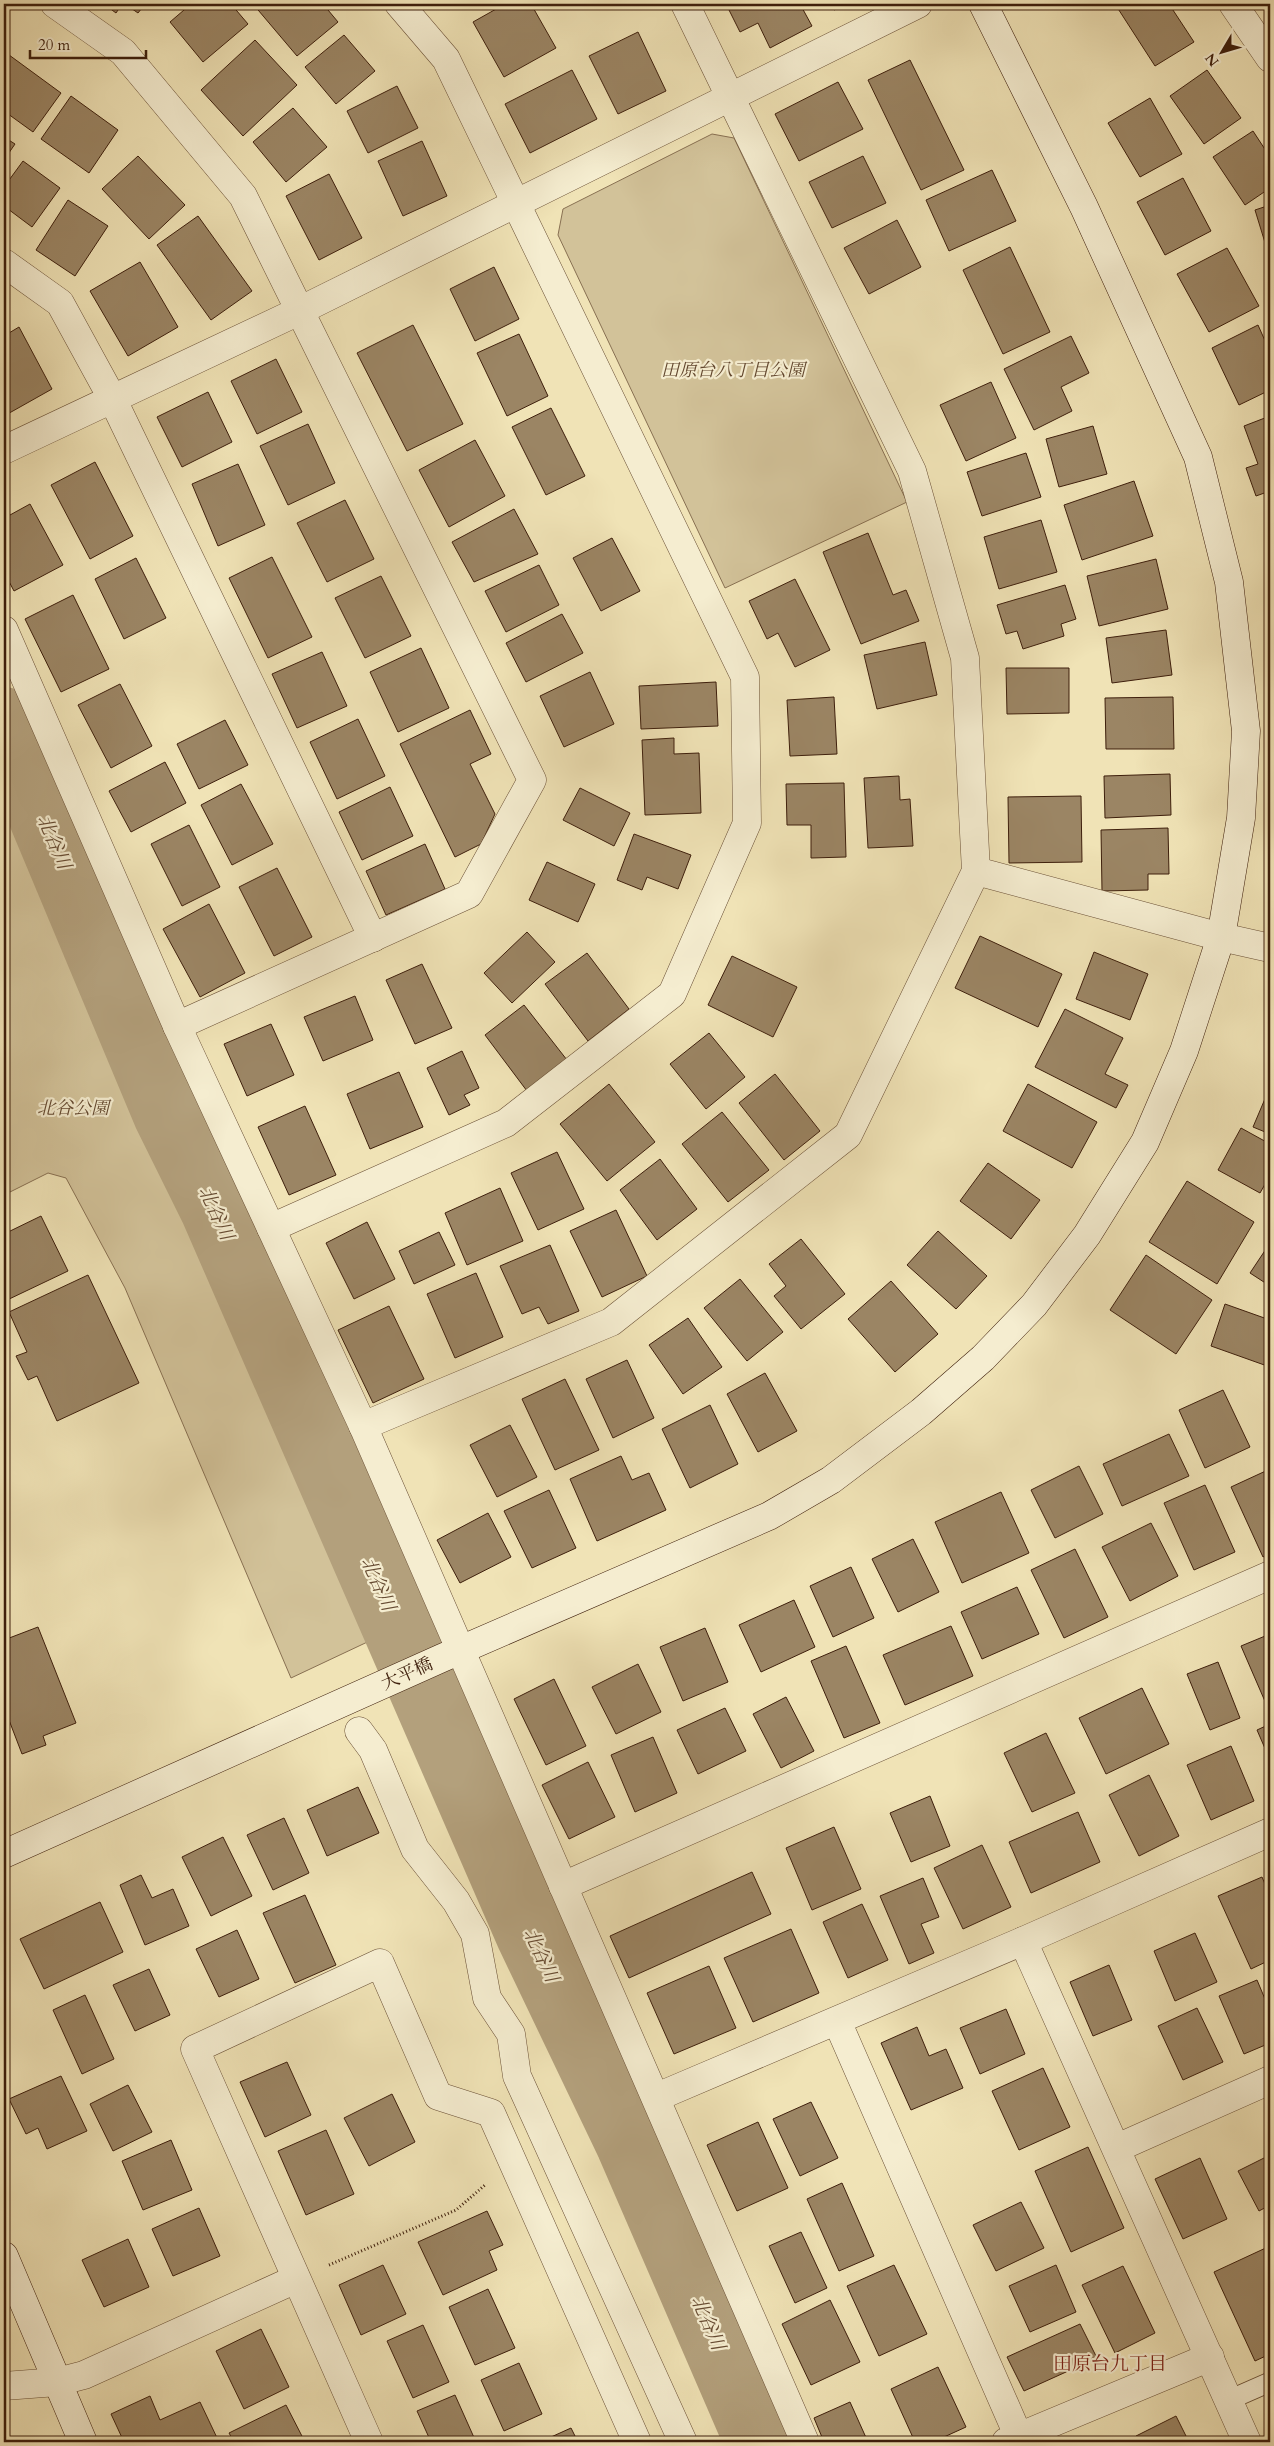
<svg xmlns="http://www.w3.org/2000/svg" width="1274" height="2446" font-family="Cardo,'Noto Serif JP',serif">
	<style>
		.green { fill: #d2c299; stroke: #887052 }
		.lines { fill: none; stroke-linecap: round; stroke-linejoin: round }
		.river { stroke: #b3a07c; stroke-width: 70 }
		.building { fill: #9b8564; stroke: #3e1f0c }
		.lane-casing { stroke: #6a5036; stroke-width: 21 }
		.street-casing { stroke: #6a5036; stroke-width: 29 }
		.secondary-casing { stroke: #3e1f0c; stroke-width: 29 }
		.path { stroke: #3e1f0c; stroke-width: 3; stroke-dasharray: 1 2.5; stroke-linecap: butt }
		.lane { stroke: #f5edd0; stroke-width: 19 }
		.street { stroke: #f5edd0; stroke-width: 28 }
		.secondary { stroke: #f5edd0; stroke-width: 28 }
		.labels { text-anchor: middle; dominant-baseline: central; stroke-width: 4.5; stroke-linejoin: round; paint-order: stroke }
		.park-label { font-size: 18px; font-style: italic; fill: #63482f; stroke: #f5edd0 }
		.street-label { font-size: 18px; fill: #3e1f0c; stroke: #f5edd0 }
		.water-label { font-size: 19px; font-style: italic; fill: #674c33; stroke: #f5edd0 }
		.neighbourhood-label { font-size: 19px; fill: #7a1f14; stroke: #f5edd0 }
	</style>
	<rect width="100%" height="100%" fill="#f0e3b6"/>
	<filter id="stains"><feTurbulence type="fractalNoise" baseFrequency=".004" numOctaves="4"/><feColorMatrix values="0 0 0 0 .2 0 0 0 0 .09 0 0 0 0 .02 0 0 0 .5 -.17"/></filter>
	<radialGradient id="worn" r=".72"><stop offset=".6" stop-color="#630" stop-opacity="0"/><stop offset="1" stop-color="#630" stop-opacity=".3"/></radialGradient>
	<g class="green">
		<polygon points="712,134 734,138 907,502 725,588 558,235 563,209"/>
		<polygon points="4,775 152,1117 205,1249 295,1442 378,1637 291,1678 125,1288 66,1178 48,1173 4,1195"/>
	</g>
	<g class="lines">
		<polyline class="river" points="4,722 168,1114 215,1209 531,1935 631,2144 760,2442"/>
	</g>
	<g class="building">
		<polygon points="104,4 122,4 116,13"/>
		<polygon points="125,4 145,4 138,13"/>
		<polygon points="191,4 231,4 248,24 203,62 170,22"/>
		<polygon points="253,4 323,4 338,22 297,56"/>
		<polygon points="505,4 531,4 556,48 504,77 473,22"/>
		<polygon points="726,4 800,4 812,26 770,48 758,23 740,32"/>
		<polygon points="831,4 847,4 834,10"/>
		<polygon points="1115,4 1169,4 1194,42 1155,66"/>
		<polygon points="638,32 666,91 618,114 589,56"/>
		<polygon points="344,35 375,71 336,104 305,67"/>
		<polygon points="255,40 297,85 243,136 201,90"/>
		<polygon points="5,52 61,93 33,132 4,111"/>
		<polygon points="910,60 964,170 921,190 868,80"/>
		<polygon points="572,70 597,119 530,153 505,104"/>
		<polygon points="1207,70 1241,118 1204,144 1170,96"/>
		<polygon points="838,82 863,129 799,161 775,114"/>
		<polygon points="397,86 418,128 368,153 347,111"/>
		<polygon points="71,96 118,130 89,173 41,139"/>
		<polygon points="1150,98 1182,154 1140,177 1108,123"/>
		<polygon points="293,108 327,147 286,182 253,142"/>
		<polygon points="1253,131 1270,157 1270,188 1245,205 1213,157"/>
		<polygon points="4,137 15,144 4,160"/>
		<polygon points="422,141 447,196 403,216 378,161"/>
		<polygon points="138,156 185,205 149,239 102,189"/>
		<polygon points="863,156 886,203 832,228 809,182"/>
		<polygon points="23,161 60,188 32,227 4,206 4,187"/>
		<polygon points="992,170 1016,221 949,251 926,200"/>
		<polygon points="329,174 362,238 319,260 286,196"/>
		<polygon points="1183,178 1211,231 1165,255 1137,202"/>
		<polygon points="68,200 108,226 75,276 36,250"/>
		<polygon points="1270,205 1270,259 1255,210"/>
		<polygon points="198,216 252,291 211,320 157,245"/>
		<polygon points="897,220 921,267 869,294 844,248"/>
		<polygon points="1010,247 1050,332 1003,354 963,270"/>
		<polygon points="1227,248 1259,306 1209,332 1177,274"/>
		<polygon points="140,262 178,327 128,356 90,291"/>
		<polygon points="494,267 519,319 475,341 450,289"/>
		<polygon points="413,325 463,424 407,451 357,353"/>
		<polygon points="1258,325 1270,352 1270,390 1239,405 1212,348"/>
		<polygon points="19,327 52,389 4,416 4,336"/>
		<polygon points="519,334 548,396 507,416 477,353"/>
		<polygon points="1071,336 1089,373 1061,387 1072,411 1034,430 1004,369"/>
		<polygon points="276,359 302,412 257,434 231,381"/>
		<polygon points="991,382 1016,438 966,461 940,405"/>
		<polygon points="208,392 232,442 182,467 157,417"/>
		<polygon points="551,408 585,476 546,495 512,427"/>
		<polygon points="1270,416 1270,491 1256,496 1246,468 1258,464 1244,426"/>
		<polygon points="308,424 335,483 288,505 260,446"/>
		<polygon points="1093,426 1107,474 1059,487 1046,439"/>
		<polygon points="475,440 505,496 449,527 419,470"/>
		<polygon points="1026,453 1041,497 982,516 967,472"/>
		<polygon points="95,462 133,536 90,559 51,485"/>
		<polygon points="238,464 265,525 218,546 192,484"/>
		<polygon points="1134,481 1153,536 1082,560 1064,505"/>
		<polygon points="345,500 374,559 327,582 297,523"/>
		<polygon points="4,504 10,515 30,504 63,565 14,591 4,572"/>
		<polygon points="514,509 538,554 474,582 452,542"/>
		<polygon points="1041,520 1057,572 999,589 984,537"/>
		<polygon points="868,533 893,595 906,590 919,621 861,644 823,552"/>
		<polygon points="612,538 640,591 601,611 573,558"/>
		<polygon points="272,557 312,637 268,658 229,578"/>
		<polygon points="136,558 166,618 124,639 95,579"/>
		<polygon points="1156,559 1168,609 1099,626 1087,576"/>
		<polygon points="539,565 559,605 506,632 485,591"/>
		<polygon points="381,576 411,636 365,658 335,598"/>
		<polygon points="795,579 830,650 795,667 778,633 767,639 749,601"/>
		<polygon points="1065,585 1076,619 1061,624 1064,636 1023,649 1017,631 1006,634 997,605"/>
		<polygon points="73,595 109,669 61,692 25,619"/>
		<polygon points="562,614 583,653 526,682 506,643"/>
		<polygon points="1166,630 1172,675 1112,683 1106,638"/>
		<polygon points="925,642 937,695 877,709 864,655"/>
		<polygon points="421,648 449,708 398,732 370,672"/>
		<polygon points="322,652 347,706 297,728 272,674"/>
		<polygon points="1006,668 1069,668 1069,713 1007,714"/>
		<polygon points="590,672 614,724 564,747 540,696"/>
		<polygon points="716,682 718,726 641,729 639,686"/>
		<polygon points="120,684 152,746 111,768 78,705"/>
		<polygon points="834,697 837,754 790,756 787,700"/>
		<polygon points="1173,697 1174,749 1106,749 1105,698"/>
		<polygon points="470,710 491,754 470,764 495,814 481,844 455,857 400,744"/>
		<polygon points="358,719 385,776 337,799 310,742"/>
		<polygon points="225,720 248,765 199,789 177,744"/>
		<polygon points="674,738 674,754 699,753 701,813 645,815 642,740"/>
		<polygon points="165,762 186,803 131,832 109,791"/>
		<polygon points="1170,774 1171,815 1105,818 1104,776"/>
		<polygon points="899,776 900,800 910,799 913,846 868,848 864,778"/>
		<polygon points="844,783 846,857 811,858 811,825 787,825 786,784"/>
		<polygon points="241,784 273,844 232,865 201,805"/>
		<polygon points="390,787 413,836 362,860 339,812"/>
		<polygon points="580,788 630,813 614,846 563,820"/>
		<polygon points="1081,796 1082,862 1009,863 1008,797"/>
		<polygon points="189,825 220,887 182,906 151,844"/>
		<polygon points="1168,828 1169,874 1148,874 1148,890 1102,891 1101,830"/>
		<polygon points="634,834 691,855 678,889 647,877 642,890 617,880"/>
		<polygon points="425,844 445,889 386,915 366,871"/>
		<polygon points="547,862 595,884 578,922 529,900"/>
		<polygon points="277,868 312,937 274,956 239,887"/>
		<polygon points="209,904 245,973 200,997 163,929"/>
		<polygon points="527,932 555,962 512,1003 484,973"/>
		<polygon points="980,936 1062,974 1038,1027 955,988"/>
		<polygon points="1094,952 1148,974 1130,1020 1076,999"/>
		<polygon points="587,953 629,1009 588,1041 545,984"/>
		<polygon points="732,956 797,987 773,1037 708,1005"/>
		<polygon points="422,964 452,1028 415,1044 386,980"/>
		<polygon points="355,996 373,1040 323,1061 304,1017"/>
		<polygon points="524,1005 567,1060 527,1091 485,1035"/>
		<polygon points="1065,1009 1123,1038 1105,1074 1128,1085 1116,1108 1035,1067"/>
		<polygon points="271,1024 294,1075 247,1096 224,1044"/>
		<polygon points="709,1033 745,1077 706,1109 670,1064"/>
		<polygon points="462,1051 479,1088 464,1095 470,1105 449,1115 427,1068"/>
		<polygon points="399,1072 423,1127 370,1149 347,1094"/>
		<polygon points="775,1074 820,1131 784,1160 739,1103"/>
		<polygon points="609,1084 655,1142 607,1181 560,1124"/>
		<polygon points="1028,1084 1097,1122 1072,1168 1003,1131"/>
		<polygon points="1270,1087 1270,1134 1253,1127"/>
		<polygon points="305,1106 336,1175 289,1195 258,1127"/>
		<polygon points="722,1112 769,1170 728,1202 682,1144"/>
		<polygon points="1241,1128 1270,1144 1270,1181 1268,1179 1260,1193 1218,1170"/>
		<polygon points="557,1152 584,1209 538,1230 511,1173"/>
		<polygon points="660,1159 697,1209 657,1240 620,1190"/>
		<polygon points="988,1163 1040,1200 1011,1239 960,1201"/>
		<polygon points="1187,1181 1254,1222 1217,1284 1149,1242"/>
		<polygon points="500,1188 523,1241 467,1265 445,1213"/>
		<polygon points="616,1210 647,1276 602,1297 570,1231"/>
		<polygon points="41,1216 68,1271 5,1301 4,1234"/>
		<polygon points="367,1222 395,1279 354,1299 326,1243"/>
		<polygon points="938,1231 987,1276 956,1309 907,1265"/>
		<polygon points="439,1232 455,1265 414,1284 399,1251"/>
		<polygon points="801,1239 845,1294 801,1329 774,1296 786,1286 769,1264"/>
		<polygon points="1270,1243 1270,1286 1250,1273"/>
		<polygon points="550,1245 579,1311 548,1324 539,1307 522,1314 500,1266"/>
		<polygon points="1146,1255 1212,1300 1176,1354 1110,1310"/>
		<polygon points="476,1273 503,1337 455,1358 427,1294"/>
		<polygon points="88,1275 139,1383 57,1421 37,1376 28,1380 16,1356 27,1352 9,1312"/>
		<polygon points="740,1279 783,1332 747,1361 704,1308"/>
		<polygon points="891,1281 938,1334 895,1372 848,1319"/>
		<polygon points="1225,1304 1270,1320 1270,1367 1211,1346"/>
		<polygon points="389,1306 424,1379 373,1403 338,1330"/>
		<polygon points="688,1318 722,1367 683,1394 649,1345"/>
		<polygon points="627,1360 654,1418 613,1438 586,1379"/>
		<polygon points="765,1373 797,1431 758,1452 727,1394"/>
		<polygon points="565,1379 599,1450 555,1470 522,1399"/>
		<polygon points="1223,1390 1250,1447 1205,1468 1179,1410"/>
		<polygon points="710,1405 738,1464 690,1488 662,1429"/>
		<polygon points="510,1425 537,1477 497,1497 470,1445"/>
		<polygon points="1169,1434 1189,1476 1122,1506 1103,1464"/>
		<polygon points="621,1456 632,1480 649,1473 666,1510 597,1541 570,1479"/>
		<polygon points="1079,1466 1103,1514 1055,1538 1031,1490"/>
		<polygon points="1270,1469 1270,1553 1263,1557 1231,1487"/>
		<polygon points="1205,1485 1235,1552 1194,1570 1164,1503"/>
		<polygon points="549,1490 576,1548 532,1568 504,1511"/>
		<polygon points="1001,1492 1029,1553 962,1583 935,1522"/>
		<polygon points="488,1513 511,1557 460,1583 437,1540"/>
		<polygon points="1151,1523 1178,1576 1130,1601 1102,1547"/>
		<polygon points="913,1539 939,1592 898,1612 872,1559"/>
		<polygon points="1075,1549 1108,1617 1064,1638 1031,1570"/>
		<polygon points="851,1567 874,1618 833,1637 810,1586"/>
		<polygon points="1017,1587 1039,1634 982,1659 961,1612"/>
		<polygon points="794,1600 815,1647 761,1672 739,1625"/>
		<polygon points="951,1626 973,1676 905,1705 883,1655"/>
		<polygon points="38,1627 76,1723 43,1736 46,1745 22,1754 4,1707 4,1640"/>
		<polygon points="705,1628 728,1682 683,1701 660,1647"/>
		<polygon points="1270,1634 1270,1704 1267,1706 1241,1646"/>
		<polygon points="846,1646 880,1723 844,1738 811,1661"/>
		<polygon points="1218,1662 1240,1718 1210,1730 1187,1674"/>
		<polygon points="638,1664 661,1712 616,1734 592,1687"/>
		<polygon points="554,1679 586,1746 546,1765 514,1699"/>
		<polygon points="1142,1688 1169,1744 1106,1774 1079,1718"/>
		<polygon points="786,1697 814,1751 781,1768 753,1714"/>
		<polygon points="725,1708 746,1751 698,1774 677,1730"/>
		<polygon points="1270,1724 1270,1760 1257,1730"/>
		<polygon points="1046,1733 1075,1793 1032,1812 1004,1753"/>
		<polygon points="653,1737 677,1793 635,1812 611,1755"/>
		<polygon points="1231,1746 1254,1801 1211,1820 1187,1765"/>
		<polygon points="588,1762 615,1817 569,1839 542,1785"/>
		<polygon points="1149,1775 1179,1836 1139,1856 1109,1795"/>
		<polygon points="358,1787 379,1833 327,1856 307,1810"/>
		<polygon points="930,1796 950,1846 911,1862 890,1813"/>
		<polygon points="1078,1812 1100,1862 1031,1893 1009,1842"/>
		<polygon points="284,1818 309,1873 273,1890 247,1835"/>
		<polygon points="834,1827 861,1889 812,1910 786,1848"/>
		<polygon points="223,1837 252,1896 211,1916 182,1857"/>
		<polygon points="982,1845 1011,1907 963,1929 934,1868"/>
		<polygon points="752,1872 771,1914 629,1978 610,1936"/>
		<polygon points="141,1875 152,1898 173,1889 189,1926 145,1945 120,1885"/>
		<polygon points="1262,1877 1270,1896 1270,1960 1251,1969 1218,1896"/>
		<polygon points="923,1878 939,1917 921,1924 934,1953 909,1964 880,1896"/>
		<polygon points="305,1895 336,1965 295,1983 263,1913"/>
		<polygon points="100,1902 123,1952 44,1989 20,1939"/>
		<polygon points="862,1904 888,1960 848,1978 823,1922"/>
		<polygon points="791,1929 819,1993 753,2022 724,1958"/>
		<polygon points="237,1930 259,1979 219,1997 196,1949"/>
		<polygon points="1195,1933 1217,1982 1175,2001 1154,1951"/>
		<polygon points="1109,1965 1132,2020 1093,2036 1070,1982"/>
		<polygon points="709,1966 736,2028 674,2054 647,1993"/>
		<polygon points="149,1969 170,2015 135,2031 113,1985"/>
		<polygon points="1257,1980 1270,2011 1270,2043 1244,2054 1219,1996"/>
		<polygon points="85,1995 114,2059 82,2074 53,2010"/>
		<polygon points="1197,2008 1223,2062 1183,2080 1158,2026"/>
		<polygon points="1006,2009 1025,2054 980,2074 960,2028"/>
		<polygon points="917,2027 929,2056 946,2049 963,2088 911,2110 881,2043"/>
		<polygon points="287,2062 311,2115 265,2137 240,2082"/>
		<polygon points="1043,2068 1070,2127 1019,2150 992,2091"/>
		<polygon points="61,2076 87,2131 47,2149 38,2128 26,2134 9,2099"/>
		<polygon points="128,2085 152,2132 113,2151 90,2104"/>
		<polygon points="392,2094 415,2142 369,2166 344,2118"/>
		<polygon points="811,2102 838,2158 800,2176 773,2119"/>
		<polygon points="758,2122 788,2188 737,2211 707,2145"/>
		<polygon points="326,2130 354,2194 306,2215 278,2151"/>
		<polygon points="171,2140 192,2190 143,2210 122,2161"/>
		<polygon points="1088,2147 1124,2228 1071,2252 1035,2171"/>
		<polygon points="1270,2155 1270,2205 1259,2211 1238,2171"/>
		<polygon points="1200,2158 1227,2219 1183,2239 1155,2179"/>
		<polygon points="842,2183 874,2256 839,2271 807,2199"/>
		<polygon points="1021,2202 1044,2248 996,2271 973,2225"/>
		<polygon points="199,2208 220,2256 173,2276 152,2229"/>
		<polygon points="487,2211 503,2245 489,2251 497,2270 443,2295 418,2242"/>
		<polygon points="801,2232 827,2288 795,2303 769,2246"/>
		<polygon points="128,2239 149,2287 104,2307 82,2260"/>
		<polygon points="1270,2246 1270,2354 1255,2361 1214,2272"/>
		<polygon points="383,2265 406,2314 361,2335 339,2285"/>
		<polygon points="894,2265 927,2334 879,2356 847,2286"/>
		<polygon points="1056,2265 1076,2312 1030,2332 1009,2286"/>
		<polygon points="1123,2266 1155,2333 1115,2353 1082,2285"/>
		<polygon points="488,2289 515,2348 475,2365 449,2307"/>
		<polygon points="830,2300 860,2362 811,2385 782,2324"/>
		<polygon points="1080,2324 1097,2358 1024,2391 1007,2357"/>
		<polygon points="423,2325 449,2382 413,2398 387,2341"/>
		<polygon points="261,2329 289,2387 244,2409 216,2351"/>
		<polygon points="519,2363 542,2414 504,2431 481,2380"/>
		<polygon points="938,2367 966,2427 933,2442 915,2442 891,2389"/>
		<polygon points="455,2395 476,2442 431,2442 417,2411"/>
		<polygon points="150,2396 160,2420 200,2402 219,2442 124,2442 111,2414"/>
		<polygon points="850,2402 868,2442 824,2442 814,2418"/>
		<polygon points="286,2405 305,2442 234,2442 229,2433"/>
		<polygon points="1176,2416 1189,2442 1139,2442 1136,2436"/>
		<polygon points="571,2428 578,2442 540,2442"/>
	</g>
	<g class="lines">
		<defs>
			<polyline id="lane" points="1229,2400 1270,2382"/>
			<g id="street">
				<polyline points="55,4 123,52 243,196 532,780 469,894 177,1026"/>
				<polyline points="1233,4 1270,58"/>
				<polyline points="4,263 60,303 112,398 373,938"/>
				<polyline points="4,450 299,311 918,4"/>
				<polyline points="4,630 177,1026 363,1426 805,2442"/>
				<polyline points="976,871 1221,937 1270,948"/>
				<polyline points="271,1228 506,1123 672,994 747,823 745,677 446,59 399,4"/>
				<polyline points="363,1426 611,1322 848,1135 976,871 965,658 912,471 685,4"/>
				<polyline points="359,1731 373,1750 415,1849 456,1901 475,1934 487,1998 511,2034 517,2076 683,2442"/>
				<polyline points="563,1886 1270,1575"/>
				<polyline points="1023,1941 1247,2442"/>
				<polyline points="837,2021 1021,2442"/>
				<polyline points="657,2097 1023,1941 1270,1832"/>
				<polyline points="1117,2148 1270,2080"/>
				<polyline points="4,2386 57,2382 84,2375 296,2279"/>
				<polyline points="369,2442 195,2049 380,1963 438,2096 491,2113 637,2442"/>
				<polyline points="1006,2442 1210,2357"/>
			</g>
			<g id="secondary">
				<polyline points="4,1854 442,1658 769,1516 831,1480 921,1412 983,1358 1034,1305 1087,1235 1145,1142 1184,1051 1221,937 1241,818 1246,731 1229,582 1198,457 1084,207 983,4"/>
				<polyline points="4,2256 83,2442"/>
			</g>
		</defs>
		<use href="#lane" class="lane-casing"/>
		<use href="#street" class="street-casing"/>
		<use href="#secondary" class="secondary-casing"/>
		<polyline class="path" points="329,2265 456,2210 485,2185"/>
		<use href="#lane" class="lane"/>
		<use href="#street" class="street"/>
		<use href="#secondary" class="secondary"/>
	</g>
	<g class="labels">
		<g class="park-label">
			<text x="733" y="370">田原台八丁目公園</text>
			<text x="73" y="1108">北谷公園</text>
		</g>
		<g class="street-label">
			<text transform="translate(407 1674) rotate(-24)">大平橋</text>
		</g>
		<g class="water-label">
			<text transform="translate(54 842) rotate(67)">北谷川</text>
			<text transform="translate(216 1213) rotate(65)">北谷川</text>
			<text transform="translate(378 1584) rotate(66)">北谷川</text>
			<text transform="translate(541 1955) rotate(65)">北谷川</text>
			<text transform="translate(708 2323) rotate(67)">北谷川</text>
		</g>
		<g class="neighbourhood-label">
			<text x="1110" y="2364">田原台九丁目</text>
		</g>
	</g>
	<rect width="1274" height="2446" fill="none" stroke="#f0e3b6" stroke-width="20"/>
	<rect x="5" y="5" width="1264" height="2436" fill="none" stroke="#3e1f0c" stroke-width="2.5"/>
	<rect x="10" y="10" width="1254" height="2426" fill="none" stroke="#3e1f0c"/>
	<g transform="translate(1222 52) rotate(232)" stroke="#f5edd0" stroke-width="4" paint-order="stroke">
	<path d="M0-4L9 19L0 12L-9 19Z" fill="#3e1f0c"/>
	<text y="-8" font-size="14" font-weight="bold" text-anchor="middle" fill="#3e1f0c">N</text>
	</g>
	<path d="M30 50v8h116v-8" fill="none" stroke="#3e1f0c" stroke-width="2.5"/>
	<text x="38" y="50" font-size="15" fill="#3e1f0c" stroke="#f5edd0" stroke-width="4" paint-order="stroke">20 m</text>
	<rect width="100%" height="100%" filter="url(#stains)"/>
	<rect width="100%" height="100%" fill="url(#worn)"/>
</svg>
